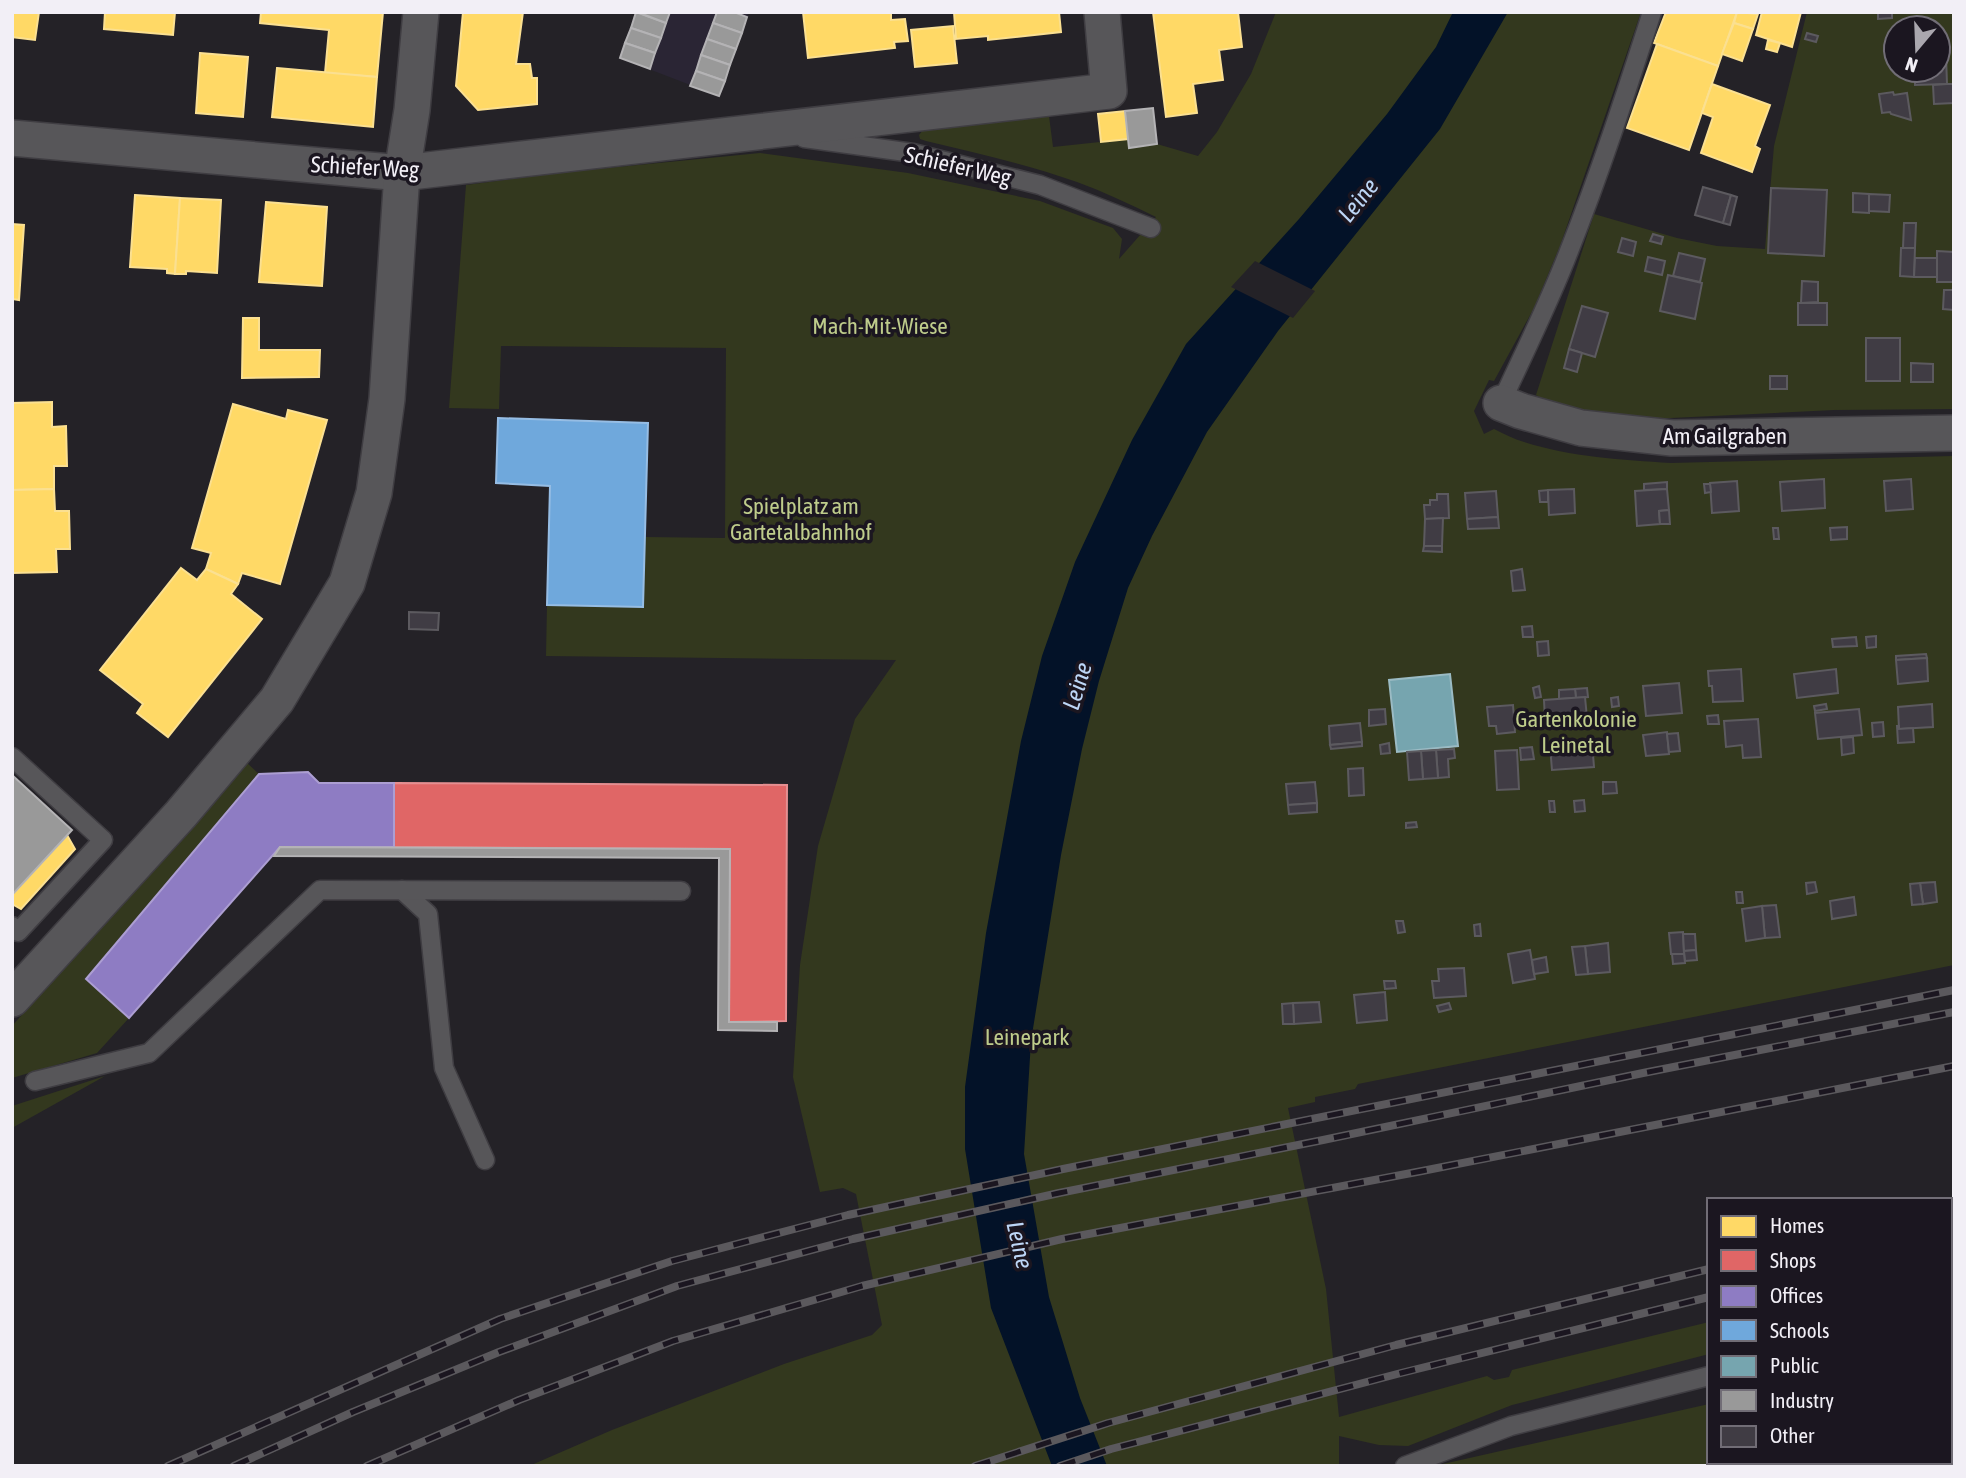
<svg xmlns="http://www.w3.org/2000/svg" width="1966" height="1478" font-family="'Asap Condensed',sans-serif">
	<style>
		.industrial { fill: #2a2534 }
		.green { fill: #33381e; fill-rule: evenodd }
		.water { fill: #031228 }
		.pier { fill: #242227 }
		.homes { fill: #ffd966; stroke: #fbe091; stroke-width: 2 }
		.shops { fill: #e06666; stroke: #e58f91; stroke-width: 2 }
		.offices { fill: #8e7cc3; stroke: #ac9ed2; stroke-width: 2 }
		.schools { fill: #6fa8dc; stroke: #96bde4; stroke-width: 2 }
		.public { fill: #76a5af; stroke: #9bbbc4; stroke-width: 2 }
		.industry { fill: #999; stroke: #b4b3b5; stroke-width: 2 }
		.building { fill: #403c44; stroke: #5c5a5f; stroke-width: 2 }
		.lines { fill: none; stroke-linecap: round; stroke-linejoin: round }
		.lane-casing { stroke: #3f3d42; stroke-width: 21 }
		.street-casing { stroke: #3f3d42; stroke-width: 38 }
		.lane { stroke: #575659; stroke-width: 18 }
		.street { stroke: #575659; stroke-width: 35 }
		.rail-casing { stroke: #5b595d; stroke-width: 8 }
		.rail { stroke: #1b1620; stroke-width: 5; stroke-dasharray: 16; stroke-linecap: butt }
		.labels { text-anchor: middle; dominant-baseline: central; stroke-width: 7; stroke-linejoin: round; paint-order: stroke }
		.street-label { font-size: 23px; fill: #f2eff6; stroke: #1b1620 }
		.park-label { font-size: 23px; fill: #becc8b; stroke: #1b1620 }
		.water-label { font-size: 24px; font-style: italic; fill: #bdd6f6; stroke: #1b1620 }
	</style>
	<rect width="100%" height="100%" fill="#242227"/>
	<polygon class="industrial" points="637,12 749,12 719,96 620,58"/>
	<g class="green">
		<path d="M1276,12H1641L1560,246L1534,308L1494,381L1489,380L1474,411L1484,434L1494,429C1504,434 1514,439 1524,442C1571,457 1622,460 1671,463L1954,456V965L1358,1084L1355,1089L1315,1097V1102L1288,1108L1326,1289L1339,1417L1487,1376L1494,1380L1509,1377L1512,1370L1709,1322V1354L1512,1405L1408,1446L1379,1445L1339,1436V1466H888L887,1464L881,1466H529L612,1430L784,1364L872,1335L882,1325L856,1194L843,1188L820,1192L793,1077L800,965L818,846L855,719L896,660L546,656L547,605L645,537L725,538L726,348L501,346L499,409L449,408L466,185L567,172L760,153L908,173L1040,201L1113,228L1122,239L1119,259L1156,217C1130,204 1104,192 1077,182C1028,165 977,153 926,141L920,139L919,135L923,130L1049,116L1053,147L1128,139L1129,148L1157,144L1198,156L1217,132L1251,74Z"/>
		<path d="M1807,12H1954V409L1834,410L1609,421L1560,410L1536,395L1594,214L1677,238L1717,246L1765,249L1774,146ZM1896,28H1938V70H1896Z"/>
		<polygon points="246,762 259,774 86,978 129,1018 97,1053 12,1078 12,1026"/>
		<polygon points="105,1076 12,1128 12,1106"/>
		<polygon points="1709,1404 1709,1462 1804,1462 1803,1466 1434,1466"/>
	</g>
	<polygon class="water" points="1453,12 1508,12 1440,129 1278,331 1207,432 1152,536 1128,588 1099,681 1082,749 1061,855 1031,1041 1024,1154 1049,1297 1080,1398 1107,1466 1052,1466 991,1308 965,1149 965,1087 986,933 1021,741 1042,656 1075,562 1132,440 1186,344 1299,219 1387,114 1436,47"/>
	<polygon class="pier" points="1255,261 1315,291 1293,318 1231,287"/>
	<g class="homes">
		<polygon points="12,12 39,12 35,40 12,37"/>
		<polygon points="105,12 175,12 173,35 104,29"/>
		<polygon points="261,12 383,12 377,77 325,73 329,30 260,23"/>
		<polygon points="463,12 523,12 516,64 530,64 532,78 537,78 537,104 478,110 456,86"/>
		<polygon points="803,12 891,12 891,20 905,19 908,41 894,42 895,48 808,58"/>
		<polygon points="954,12 1059,12 1061,32 988,40 988,36 956,39"/>
		<polygon points="1153,12 1238,12 1242,47 1219,50 1223,80 1193,84 1197,113 1166,117"/>
		<polygon points="1666,12 1737,12 1718,66 1654,43"/>
		<polygon points="1737,12 1758,14 1753,29 1734,23"/>
		<polygon points="1762,12 1801,12 1792,47 1756,35"/>
		<polygon points="1734,23 1753,29 1742,61 1722,54"/>
		<polygon points="953,26 957,63 915,67 911,30"/>
		<polygon points="1768,40 1780,43 1777,52 1766,49"/>
		<polygon points="1657,44 1718,66 1689,150 1627,128"/>
		<polygon points="200,53 248,57 243,117 196,113"/>
		<polygon points="277,68 377,77 373,127 272,117"/>
		<polygon points="1712,84 1770,105 1755,146 1760,149 1752,172 1701,153 1713,117 1702,113"/>
		<polygon points="1125,111 1128,139 1101,142 1098,114"/>
		<polygon points="135,195 180,198 175,274 167,273 167,269 130,267"/>
		<polygon points="180,198 221,200 217,273 186,271 186,274 175,274"/>
		<polygon points="266,202 327,207 322,286 259,282"/>
		<polygon points="12,224 24,225 19,300 12,299"/>
		<polygon points="243,318 259,318 259,350 320,350 319,377 242,378"/>
		<polygon points="52,402 52,427 66,426 67,466 54,466 54,489 12,490 12,403"/>
		<polygon points="233,404 286,419 288,410 327,420 280,584 242,573 238,584 206,569 211,553 192,548"/>
		<polygon points="54,489 55,511 69,511 70,549 56,549 57,572 12,573 12,490"/>
		<polygon points="181,568 197,580 206,569 238,584 231,594 262,619 168,737 137,713 143,704 100,670"/>
		<polygon points="67,835 75,849 21,909 12,904 12,895"/>
	</g>
	<polygon class="shops" points="394,783 787,785 786,1021 729,1022 730,849 394,847"/>
	<polygon class="offices" points="308,772 319,783 394,783 394,847 280,847 129,1018 86,979 259,774"/>
	<polygon class="schools" points="498,418 648,423 643,607 547,605 550,486 496,483"/>
	<polygon class="public" points="1450,674 1458,746 1397,752 1389,680"/>
	<g class="industry">
		<polygon points="636,12 666,23 661,38 631,28"/>
		<polygon points="637,12 670,12 666,23"/>
		<polygon points="717,12 734,12 747,17 742,33 713,23"/>
		<polygon points="713,23 742,33 736,49 707,39"/>
		<polygon points="631,28 661,38 655,53 625,43"/>
		<polygon points="707,39 736,49 730,65 701,55"/>
		<polygon points="625,43 655,53 650,69 620,58"/>
		<polygon points="701,55 730,65 725,81 696,71"/>
		<polygon points="696,71 725,81 719,96 690,86"/>
		<polygon points="1153,108 1157,144 1129,148 1125,111"/>
		<polygon points="12,775 72,830 12,895"/>
		<polygon points="280,847 730,849 729,1022 777,1022 777,1031 718,1030 719,858 274,856"/>
	</g>
	<g class="building">
		<polygon points="1878,12 1892,12 1892,18 1878,19"/>
		<polygon points="1807,33 1818,36 1816,42 1805,39"/>
		<polygon points="1938,55 1946,55 1947,84 1915,85 1915,70 1938,70"/>
		<polygon points="1947,84 1954,84 1954,103 1934,104 1933,85"/>
		<polygon points="1893,92 1894,95 1907,93 1911,120 1891,114 1890,112 1882,113 1879,94"/>
		<polygon points="1703,187 1731,195 1723,223 1695,215"/>
		<polygon points="1771,188 1827,190 1824,256 1768,253"/>
		<polygon points="1853,193 1869,194 1869,213 1853,212"/>
		<polygon points="1869,194 1890,195 1889,212 1869,211"/>
		<polygon points="1731,195 1737,197 1730,225 1723,223"/>
		<polygon points="1904,223 1916,223 1915,248 1903,248"/>
		<polygon points="1653,234 1663,237 1661,244 1650,241"/>
		<polygon points="1622,238 1636,242 1633,256 1618,252"/>
		<polygon points="1901,248 1915,248 1914,277 1900,276"/>
		<polygon points="1937,251 1954,252 1954,282 1937,282"/>
		<polygon points="1679,253 1705,259 1700,282 1673,276"/>
		<polygon points="1648,257 1665,261 1662,275 1645,271"/>
		<polygon points="1915,258 1937,258 1937,277 1914,277"/>
		<polygon points="1668,275 1702,283 1695,319 1660,311"/>
		<polygon points="1802,281 1818,282 1818,302 1801,303"/>
		<polygon points="1944,290 1954,290 1954,310 1943,309"/>
		<rect x="1798" y="303" width="29" height="22"/>
		<polygon points="1582,306 1608,313 1595,357 1569,349"/>
		<rect x="1866" y="338" width="34" height="43"/>
		<polygon points="1569,349 1582,353 1577,372 1564,368"/>
		<polygon points="1911,363 1933,364 1933,382 1911,382"/>
		<rect x="1770" y="376" width="17" height="13"/>
		<polygon points="1824,479 1825,508 1782,511 1780,482"/>
		<polygon points="1911,479 1913,509 1886,511 1884,481"/>
		<polygon points="1737,481 1739,511 1712,513 1710,483"/>
		<polygon points="1667,482 1667,489 1644,490 1644,484"/>
		<polygon points="1704,484 1710,484 1711,492 1705,493"/>
		<polygon points="1574,489 1575,513 1549,515 1548,490"/>
		<polygon points="1667,489 1669,510 1659,511 1660,524 1637,526 1635,491"/>
		<polygon points="1548,490 1548,502 1540,502 1539,491"/>
		<polygon points="1496,491 1498,517 1467,519 1465,493"/>
		<polygon points="1437,494 1448,494 1449,518 1425,519 1424,505 1430,505 1430,500 1437,500"/>
		<polygon points="1669,510 1670,524 1660,524 1659,511"/>
		<polygon points="1498,517 1499,528 1468,529 1467,519"/>
		<polygon points="1443,518 1442,546 1424,546 1425,519"/>
		<polygon points="1847,527 1847,539 1831,540 1830,528"/>
		<polygon points="1773,528 1778,528 1779,539 1774,539"/>
		<polygon points="1424,546 1442,546 1442,552 1423,551"/>
		<polygon points="1522,569 1525,590 1513,591 1511,571"/>
		<polygon points="409,612 439,613 438,630 409,629"/>
		<polygon points="1532,626 1533,637 1523,637 1522,627"/>
		<polygon points="1876,636 1876,647 1867,648 1866,637"/>
		<polygon points="1856,637 1857,646 1833,647 1832,639"/>
		<polygon points="1548,641 1549,655 1538,656 1537,642"/>
		<polygon points="1926,654 1927,658 1896,660 1896,656"/>
		<polygon points="1927,658 1928,681 1898,684 1896,660"/>
		<polygon points="1741,669 1743,701 1713,702 1712,686 1709,686 1708,671"/>
		<polygon points="1836,669 1838,693 1797,698 1794,674"/>
		<polygon points="1679,683 1682,713 1646,716 1643,686"/>
		<polygon points="1539,686 1541,697 1535,698 1533,688"/>
		<polygon points="1587,688 1588,697 1576,698 1575,689"/>
		<polygon points="1575,689 1576,698 1559,699 1559,690"/>
		<polygon points="1585,697 1587,718 1545,721 1544,700"/>
		<polygon points="1618,697 1619,706 1612,707 1611,698"/>
		<polygon points="1826,704 1827,709 1815,711 1814,706"/>
		<polygon points="1932,704 1933,727 1899,729 1898,707"/>
		<polygon points="1513,705 1515,732 1497,734 1496,726 1489,726 1487,707"/>
		<polygon points="1385,709 1386,724 1369,726 1369,710"/>
		<polygon points="1859,709 1862,735 1818,739 1815,713"/>
		<polygon points="1718,715 1719,724 1708,724 1707,716"/>
		<polygon points="1758,719 1761,757 1743,758 1742,745 1726,747 1724,721"/>
		<polygon points="1883,722 1884,736 1873,737 1872,723"/>
		<polygon points="1360,723 1362,742 1330,745 1329,726"/>
		<polygon points="1897,726 1899,726 1899,729 1913,728 1914,742 1898,743"/>
		<polygon points="1667,732 1669,754 1646,756 1643,735"/>
		<polygon points="1678,733 1680,751 1669,752 1667,734"/>
		<polygon points="1853,737 1854,753 1842,755 1841,738"/>
		<polygon points="1362,742 1362,746 1331,749 1330,745"/>
		<polygon points="1592,742 1594,767 1552,770 1550,746"/>
		<polygon points="1389,743 1390,753 1381,754 1380,745"/>
		<polygon points="1532,747 1534,759 1521,760 1520,748"/>
		<polygon points="1454,749 1455,758 1448,759 1449,777 1438,778 1436,750"/>
		<polygon points="1436,750 1438,778 1423,779 1421,751"/>
		<polygon points="1517,750 1519,789 1497,790 1495,751"/>
		<polygon points="1421,751 1423,779 1409,780 1407,752"/>
		<polygon points="1363,768 1364,795 1349,796 1348,769"/>
		<polygon points="1315,782 1317,803 1288,805 1286,784"/>
		<polygon points="1603,782 1616,782 1617,793 1603,794"/>
		<polygon points="1584,800 1585,811 1575,812 1574,801"/>
		<polygon points="1549,801 1554,801 1555,812 1550,812"/>
		<polygon points="1317,803 1317,812 1289,814 1288,805"/>
		<polygon points="1416,822 1417,827 1406,828 1406,823"/>
		<polygon points="1815,882 1817,892 1807,894 1806,883"/>
		<polygon points="1935,882 1937,902 1923,904 1920,883"/>
		<polygon points="1920,883 1923,904 1912,905 1910,884"/>
		<polygon points="1736,892 1742,892 1743,903 1737,903"/>
		<polygon points="1854,897 1856,915 1832,919 1830,901"/>
		<polygon points="1776,905 1780,937 1765,938 1762,906"/>
		<polygon points="1762,906 1765,938 1746,941 1742,909"/>
		<polygon points="1396,921 1403,921 1405,932 1398,933"/>
		<polygon points="1480,924 1481,936 1475,936 1474,925"/>
		<polygon points="1683,932 1684,954 1671,954 1669,933"/>
		<polygon points="1683,934 1695,934 1696,950 1684,951"/>
		<polygon points="1608,943 1610,972 1588,974 1585,946"/>
		<polygon points="1585,946 1588,974 1576,975 1572,947"/>
		<polygon points="1530,950 1535,979 1513,983 1508,954"/>
		<polygon points="1696,950 1697,960 1685,961 1684,951"/>
		<polygon points="1672,954 1684,954 1685,963 1673,964"/>
		<polygon points="1546,957 1548,972 1534,974 1532,960"/>
		<polygon points="1464,968 1466,996 1434,998 1432,981 1439,981 1438,969"/>
		<polygon points="1384,981 1395,981 1396,988 1385,989"/>
		<polygon points="1385,992 1387,1020 1357,1023 1354,995"/>
		<polygon points="1319,1002 1321,1022 1294,1024 1293,1003"/>
		<polygon points="1293,1003 1294,1024 1283,1024 1282,1004"/>
		<polygon points="1449,1003 1451,1009 1439,1012 1437,1006"/>
	</g>
	<g class="lines">
		<defs>
			<g id="lane">
				<polyline points="804,138 913,153 1040,185 1151,228"/>
				<path d="M1501,403C1524,353 1549,303 1569,251C1600,173 1626,93 1652,12"/>
				<polyline points="12,757 103,840 18,932 12,926"/>
				<polyline points="402,890 428,914 444,1068 485,1160"/>
				<polyline points="35,1081 149,1053 320,890 681,891"/>
				<polyline points="1950,1319 1954,1318"/>
				<polyline points="1405,1466 1511,1426 1709,1376"/>
			</g>
			<g id="street">
				<polyline points="12,138 402,173 1109,91 1102,12"/>
				<polyline points="1501,403 1521,411 1581,428 1672,438 1954,433"/>
				<polyline points="12,999 181,814 277,700 347,583 374,493 387,399 402,173 412,110 421,12"/>
			</g>
		</defs>
		<use href="#lane" class="lane-casing"/>
		<use href="#street" class="street-casing"/>
		<use href="#lane" class="lane"/>
		<use href="#street" class="street"/>
		<defs>
			<g id="rail">
				<polyline points="1950,1210 1954,1209"/>
				<polyline points="1950,1237 1954,1237"/>
				<polyline points="168,1466 500,1319 672,1261 848,1215 1063,1169 1954,990"/>
				<polyline points="234,1466 353,1412 499,1352 677,1286 853,1239 1059,1193 1323,1140 1643,1073 1954,1012"/>
				<polyline points="367,1466 519,1400 673,1341 862,1286 1062,1239 1422,1171 1954,1066"/>
				<polyline points="975,1466 1108,1423 1396,1345 1709,1269"/>
				<polyline points="1060,1466 1111,1449 1401,1373 1709,1297"/>
			</g>
		</defs>
		<use href="#rail" class="rail-casing"/>
		<use href="#rail" class="rail"/>
	</g>
	<g class="labels">
		<g class="street-label">
			<text transform="translate(958 166) rotate(13)">Schiefer Weg</text>
			<text transform="translate(365 167) rotate(3)">Schiefer Weg</text>
			<text x="1725" y="436">Am Gailgraben</text>
		</g>
		<g class="park-label">
			<text x="880" y="326">Mach-Mit-Wiese</text>
			<text x="801" y="506">Spielplatz am<tspan x="801" dy="26">Gartetalbahnhof</tspan></text>
			<text x="1576" y="719">Gartenkolonie<tspan x="1576" dy="26">Leinetal</tspan></text>
			<text x="1027" y="1037">Leinepark</text>
		</g>
		<g class="water-label">
			<text transform="translate(1358 200) rotate(-51)">Leine</text>
			<text transform="translate(1077 686) rotate(-73)">Leine</text>
			<text transform="translate(1020 1245) rotate(77)">Leine</text>
		</g>
	</g>
	<rect width="1966" height="1478" fill="none" stroke="#f2eff6" stroke-width="28"/>
	<rect x="1707" y="1198" width="245" height="266" fill="#1b1620" stroke="#716d76" stroke-width="2"/>
	<rect x="1721" y="1216" width="35" height="21" fill="#ffd966" stroke="#716d76" stroke-width="2"/>
	<text x="1770" y="1233" font-size="21" fill="#f2eff6">Homes</text>
	<rect x="1721" y="1250" width="35" height="21" fill="#e06666" stroke="#716d76" stroke-width="2"/>
	<text x="1770" y="1268" font-size="21" fill="#f2eff6">Shops</text>
	<rect x="1721" y="1286" width="35" height="21" fill="#8e7cc3" stroke="#716d76" stroke-width="2"/>
	<text x="1770" y="1303" font-size="21" fill="#f2eff6">Offices</text>
	<rect x="1721" y="1320" width="35" height="21" fill="#6fa8dc" stroke="#716d76" stroke-width="2"/>
	<text x="1770" y="1338" font-size="21" fill="#f2eff6">Schools</text>
	<rect x="1721" y="1356" width="35" height="21" fill="#76a5af" stroke="#716d76" stroke-width="2"/>
	<text x="1770" y="1373" font-size="21" fill="#f2eff6">Public</text>
	<rect x="1721" y="1390" width="35" height="21" fill="#999999" stroke="#716d76" stroke-width="2"/>
	<text x="1770" y="1408" font-size="21" fill="#f2eff6">Industry</text>
	<rect x="1721" y="1426" width="35" height="21" fill="#403c44" stroke="#716d76" stroke-width="2"/>
	<text x="1770" y="1443" font-size="21" fill="#f2eff6">Other</text>
	<g transform="translate(1917 49) rotate(199)"><circle r="33" fill="#1b1620" stroke="#716d76" stroke-width="2"/>
	<path d="M0-5L12 26L0 18L-12 26Z" fill="#aaa7ae"/>
	<text y="-10" font-size="19" font-weight="bold" text-anchor="middle" fill="#f2eff6">N</text>
	</g>
</svg>
